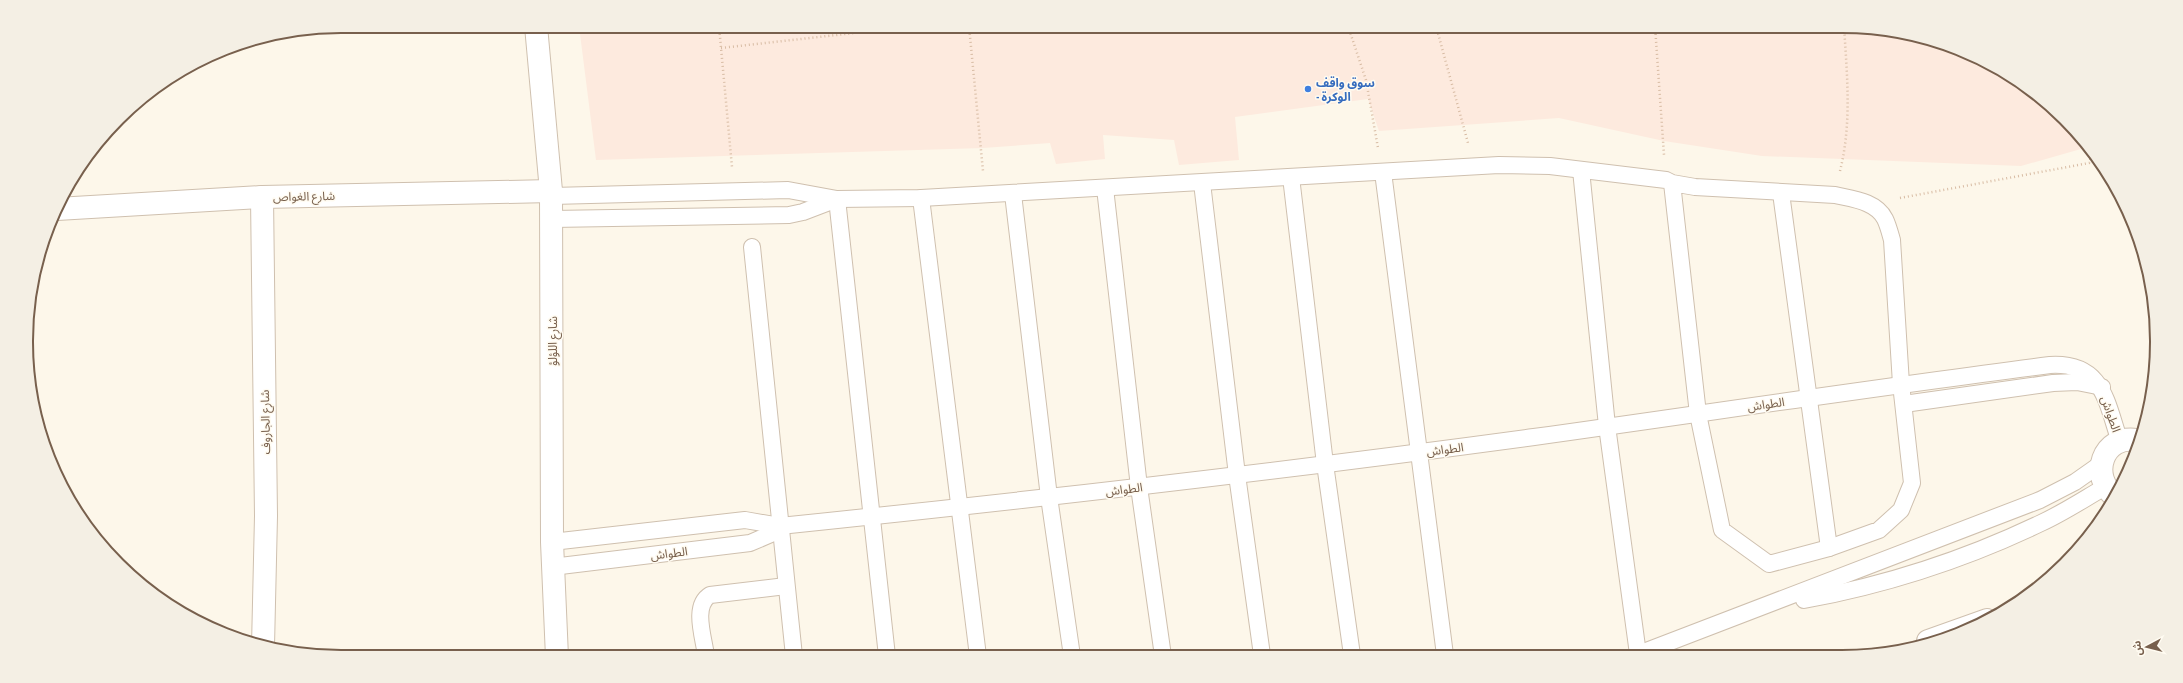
<svg xmlns="http://www.w3.org/2000/svg" width="2183" height="683" font-family="'PT Sans Narrow','Noto Sans Arabic',sans-serif">
	<style>
		.commercial { fill: #fdeade }
		.lines { fill: none; stroke-linecap: round; stroke-linejoin: round }
		.service-casing { stroke: #cfc0af; stroke-width: 18 }
		.minor-casing { stroke: #cfc0af; stroke-width: 24 }
		.path { stroke: #d8bca4; stroke-width: 2.5; stroke-dasharray: 1 3; stroke-linecap: butt }
		.service { stroke: #fff; stroke-width: 16 }
		.minor { stroke: #fff; stroke-width: 22 }
		.shop-dot { fill: #3f7fe0; stroke: #fffbf1; stroke-width: 1.5 }
		.labels { text-anchor: middle; dominant-baseline: central; stroke-width: 3; stroke-linejoin: round; paint-order: stroke }
		.shop-label { font-size: 12px; font-weight: bold; fill: #366cbe; stroke: #fffbf1; text-anchor: start }
		.street-label { font-size: 12px; fill: #78604d; stroke: #fffbf1 }
		.rim { fill: none; stroke: #78604d; stroke-width: 2 }
	</style>
	<rect width="100%" height="100%" fill="#fdf7ea"/>
	<polygon class="commercial" points="579,26 1842,26 1903,32 1962,50 2017,79 2065,119 2088,147 2021,166 1762,156 1664,141 1559,118 1379,131 1368,99 1235,117 1239,160 1179,165 1174,140 1103,135 1105,159 1056,164 1050,143 983,148 596,160"/>
	<g class="lines">
		<defs>
			<g id="service">
				<polyline points="1581,170 1607,426 1638,654"/>
				<polyline points="1383,172 1445,655"/>
				<polyline points="1291,177 1325,464 1352,655"/>
				<polyline points="1202,183 1237,475 1262,655"/>
				<polyline points="1105,188 1139,487 1163,656"/>
				<polyline points="1781,193 1829,548"/>
				<polyline points="1013,194 1049,497 1072,656"/>
				<path d="M552,196L788,190L837,199L921,198L1499,165L1550,166L1666,180L1672,183L1695,187L1835,195C1852,199 1876,201 1885,219C1888,225 1890,233 1892,240L1901,384L1912,483L1901,510L1879,530L1829,548L1769,564L1722,530L1698,414L1672,183"/>
				<polyline points="921,198 978,656"/>
				<polyline points="837,199 887,656"/>
				<polyline points="552,219 789,215 803,212 837,199"/>
				<polyline points="752,247 794,656"/>
				<polyline points="1904,404 2053,383 2077,382 2102,387"/>
				<path d="M552,542L745,520L780,526C1032,500 1283,471 1534,437C1706,413 1878,387 2050,365C2103,362 2106,401 2120,442"/>
				<polyline points="552,567 750,543 771,534 780,526"/>
				<path d="M1804,600C1886,585 1966,559 2041,523C2063,513 2084,499 2105,487"/>
				<polyline points="1636,655 2040,500 2075,482 2102,463"/>
				<path d="M706,656C704,638 692,606 710,595L786,586"/>
			</g>
			<g id="minor">
				<polyline points="536,26 551,191 552,542 557,657"/>
				<polyline points="262,197 266,516 263,646"/>
				<polyline points="57,209 262,197 551,191"/>
				<path d="M2116,497C2088,477 2103,434 2137,440"/>
				<polyline points="1928,641 1987,620"/>
			</g>
		</defs>
		<use href="#service" class="service-casing"/>
		<use href="#minor" class="minor-casing"/>
		<g class="path">
			<polyline points="719,26 732,167"/>
			<polyline points="969,26 983,171"/>
			<polyline points="1348,26 1366,80 1378,148"/>
			<polyline points="1436,26 1468,143"/>
			<polyline points="1655,26 1664,155"/>
			<polyline points="721,48 916,26"/>
			<polyline points="2088,147 2091,163"/>
			<path d="M1840,171C1852,123 1847,75 1844,26"/>
			<polyline points="1900,198 2100,161"/>
		</g>
		<use href="#service" class="service"/>
		<use href="#minor" class="minor"/>
	</g>
	<circle class="shop-dot" cx="1308" cy="89" r="4"/>
	<g class="labels">
		<g class="shop-label">
			<text x="1316" y="82">سوق واقف<tspan x="1316" dy="14">- الوكرة</tspan></text>
		</g>
		<g class="street-label">
			<text transform="translate(304 196) rotate(-1)">شارع الغواص</text>
			<text transform="translate(552 341) rotate(-90)">شارع اللؤلؤ</text>
			<text transform="translate(1766 404) rotate(-8)">الطواش</text>
			<text transform="translate(2111 414) rotate(71)">الطواش</text>
			<text transform="translate(265 422) rotate(-91)">شارع الجاروف</text>
			<text transform="translate(1445 449) rotate(-7)">الطواش</text>
			<text transform="translate(1124 489) rotate(-7)">الطواش</text>
			<text transform="translate(669 553) rotate(-7)">الطواش</text>
		</g>
	</g>
	<path d="M0 0H2183V683H0ZM341 33H1842A308 308 0 0 1 2150 341V342A308 308 0 0 1 1842 650H341A308 308 0 0 1 33 342V341A308 308 0 0 1 341 33Z" fill="#f4efe4" fill-rule="evenodd"/>
	<path class="rim" d="M341 33H1842A308 308 0 0 1 2150 341V342A308 308 0 0 1 1842 650H341A308 308 0 0 1 33 342V341A308 308 0 0 1 341 33Z"/>
	<g transform="translate(2147 647) rotate(263)" stroke="#fffbf1" stroke-width="3" paint-order="stroke">
	<path d="M0-3L7 15L0 10L-7 15Z" fill="#78604d"/>
	<text y="-6" font-size="11" font-weight="bold" text-anchor="middle" fill="#78604d">ش</text>
	</g>
</svg>
